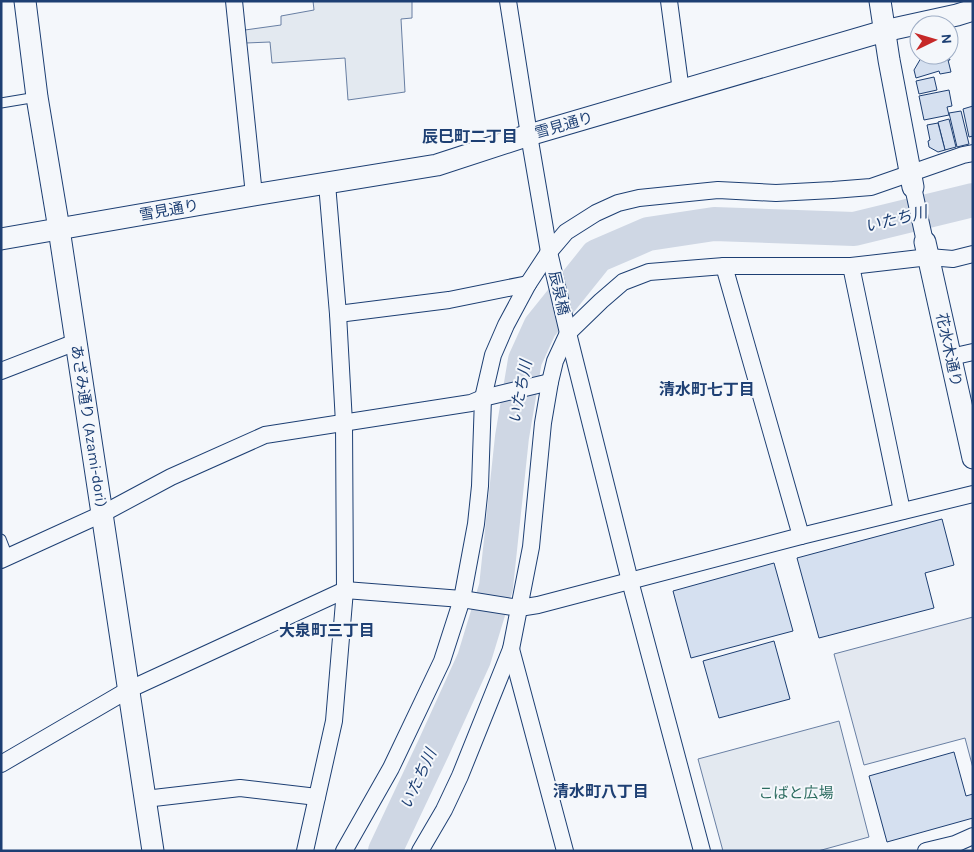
<svg xmlns="http://www.w3.org/2000/svg" width="974" height="852" font-family="Karla,'Noto Sans JP',sans-serif">
	<style>
		.green { fill: #e3e9f0; stroke: #687fa3 }
		.parking { fill: #e3e8f0; stroke: #687fa3 }
		.lines { fill: none; stroke-linecap: round; stroke-linejoin: round }
		.river { stroke: #cfd7e4; stroke-width: 34 }
		.building { fill: #d5e0f0; stroke: #1d3f73 }
		.service-casing { stroke: #1d3f73; stroke-width: 11 }
		.minor-casing { stroke: #1d3f73; stroke-width: 18 }
		.tertiary-casing { stroke: #1d3f73; stroke-width: 23 }
		.service { stroke: #f4f7fb; stroke-width: 9 }
		.minor { stroke: #f4f7fb; stroke-width: 16 }
		.tertiary { stroke: #f4f7fb; stroke-width: 21 }
		.labels { text-anchor: middle; dominant-baseline: central; stroke-width: 4; stroke-linejoin: round; paint-order: stroke }
		.street-label { font-size: 15px; fill: #1d3f73; stroke: #f4f7fb }
		.park-label { font-size: 15px; fill: #2c6c60; stroke: #f4f7fb }
		.neighbourhood-label { font-size: 16px; font-weight: bold; fill: #1d3f73; stroke: #f4f7fb }
		.water-label { font-size: 16px; font-style: italic; fill: #1d3f73; stroke: #f4f7fb }
	</style>
	<rect width="100%" height="100%" fill="#f4f7fb"/>
	<g class="green">
		<polygon points="313,1 412,1 412,18 401,19 405,92 348,100 345,58 272,63 270,42 246,43 245,30 281,25 281,16 314,10"/>
		<polygon points="839,721 869,837 818,851 723,851 698,759"/>
	</g>
	<polygon class="parking" points="973,617 973,768 965,738 864,765 834,654"/>
	<g class="lines">
		<polyline class="river" points="385,851 434,747 474,659 496,587 512,437 525,360 540,327 597,256 648,234 714,224 854,229 973,200"/>
	</g>
	<g class="building">
		<polygon points="934,55 948,55 950,60 948,60 951,72 940,74 939,71 916,78 914,70 921,58"/>
		<polygon points="934,77 937,90 919,94 916,81"/>
		<polygon points="949,90 952,106 947,107 949,115 924,120 919,96"/>
		<polygon points="973,106 973,136 969,137 963,109"/>
		<polygon points="961,111 969,144 957,147 949,113"/>
		<polygon points="949,119 956,147 945,150 938,122"/>
		<polygon points="938,123 945,150 938,152 929,147 928,141 930,140 927,125"/>
		<polygon points="942,519 954,565 925,573 934,608 819,638 797,558"/>
		<polygon points="774,563 793,631 691,658 673,591"/>
		<polygon points="774,641 790,699 719,718 703,661"/>
		<polygon points="954,752 966,796 973,794 973,818 887,842 869,776"/>
	</g>
	<g class="lines">
		<defs>
			<g id="service">
				<polyline points="1,103 37,97"/>
				<polyline points="1,539 8,557"/>
			</g>
			<g id="minor">
				<polyline points="234,1 254,195"/>
				<polyline points="508,1 529,135 549,252 568,333 630,581 702,851"/>
				<polyline points="669,1 681,91"/>
				<polyline points="913,187 925,242"/>
				<polyline points="724,266 801,536"/>
				<polyline points="851,266 902,511"/>
				<polyline points="338,314 449,300 528,284"/>
				<polyline points="951,357 973,352"/>
				<polyline points="1,371 76,342"/>
				<polyline points="1,560 102,514 171,477 265,435 471,403 483,398 550,382"/>
				<polyline points="511,649 565,851"/>
				<polyline points="1,764 128,690 345,590 462,599 519,608 538,605 801,536 973,494"/>
				<polyline points="145,799 240,788 317,797"/>
				<polyline points="305,851 334,721 345,590 344,423 338,314 327,184"/>
				<polyline points="344,851 391,768 442,661 462,599 476,524 480,486 483,398 493,355 506,325 528,284 549,252 566,232 596,213 618,203 639,198 718,190 776,193 833,190 871,187 963,155 973,153"/>
				<polyline points="420,851 444,810 460,776 511,649 531,547 543,423 550,382 555,361 568,333 601,301 623,282 649,272 724,266 851,266 929,257 953,259 973,254"/>
				<polyline points="926,851 955,844 973,836"/>
			</g>
			<g id="tertiary">
				<polyline points="25,1 37,97 59,229 153,851"/>
				<polyline points="880,1 889,60 913,187"/>
				<polyline points="1,239 254,195 437,165 529,135 884,31 957,15 973,10"/>
				<polyline points="925,242 973,458"/>
			</g>
		</defs>
		<use href="#service" class="service-casing"/>
		<use href="#minor" class="minor-casing"/>
		<use href="#tertiary" class="tertiary-casing"/>
		<use href="#service" class="service"/>
		<use href="#minor" class="minor"/>
		<use href="#tertiary" class="tertiary"/>
	</g>
	<g class="labels">
		<g class="street-label">
			<text transform="translate(564 125) rotate(-16)">雪見通り</text>
			<text transform="translate(169 210) rotate(-10)">雪見通り</text>
			<text transform="translate(559 293) rotate(77)">辰泉橋</text>
			<text transform="translate(949 350) rotate(78)">花水木通り</text>
			<text transform="translate(89 426) rotate(81)">あざみ通り (Azami-dori)</text>
		</g>
		<g class="park-label">
			<text x="796" y="793">こばと広場</text>
		</g>
		<g class="neighbourhood-label">
			<text x="470" y="136">辰巳町二丁目</text>
			<text x="707" y="389">清水町七丁目</text>
			<text x="327" y="630">大泉町三丁目</text>
			<text x="601" y="791">清水町八丁目</text>
		</g>
		<g class="water-label">
			<text transform="translate(896 219) rotate(-14)">いたち川</text>
			<text transform="translate(520 392) rotate(-79)">いたち川</text>
			<text transform="translate(418 779) rotate(-65)">いたち川</text>
		</g>
	</g>
	<rect width="974" height="852" fill="none" stroke="#1d3f73" stroke-width="5"/>
	<g transform="translate(934 40) rotate(85)"><circle r="24" fill="#f4f7fb" stroke="#9eadc5"/>
	<path d="M0-4L9 19L0 12L-9 19Z" fill="#c62828"/>
	<text y="-8" font-size="14" font-weight="bold" text-anchor="middle" fill="#1d3f73">N</text>
	</g>
</svg>
